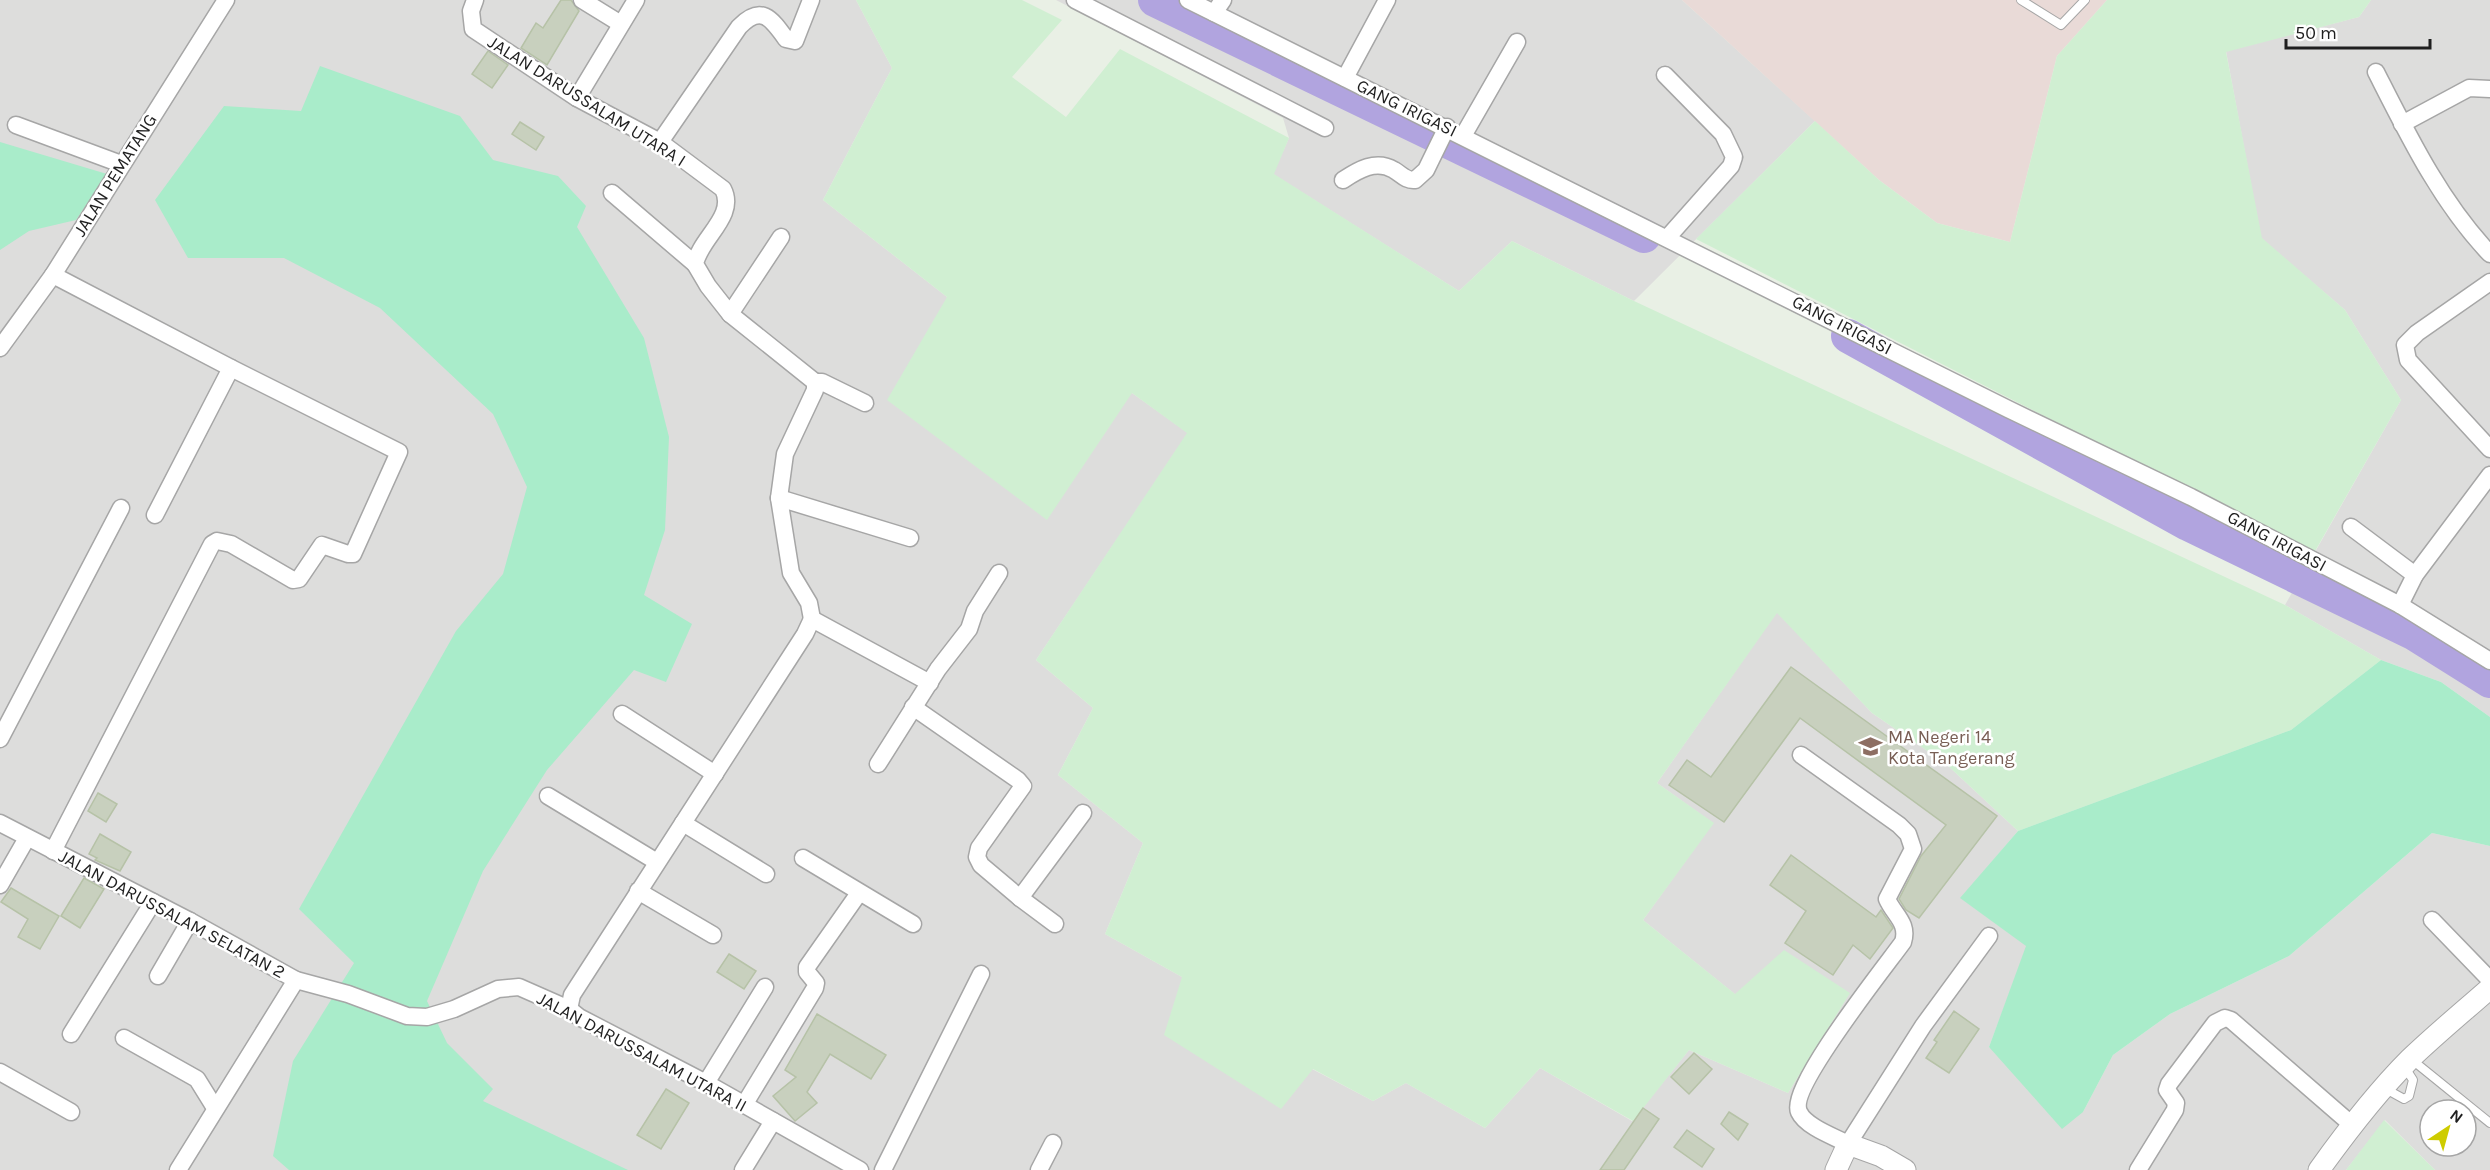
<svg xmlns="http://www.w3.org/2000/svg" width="2490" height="1170" font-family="Karla,sans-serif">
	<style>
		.residential { fill: #dddddc; fill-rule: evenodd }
		.industrial { fill: #e9dad7 }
		.farmland { fill: #d0efd2 }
		.grass { fill: #a9ecca }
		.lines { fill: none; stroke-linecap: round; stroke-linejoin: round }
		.river { stroke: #b1a4df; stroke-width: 34 }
		.building { fill: #c8d0be; stroke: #b6c2a7; stroke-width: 1.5 }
		.service-casing { stroke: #a6a6a6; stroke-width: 10 }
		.minor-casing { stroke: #a6a6a6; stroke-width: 19 }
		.tertiary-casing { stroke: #a6a6a6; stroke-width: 23 }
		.service { stroke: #fff; stroke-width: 8 }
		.minor { stroke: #fff; stroke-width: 16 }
		.tertiary { stroke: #fff; stroke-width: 21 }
		.labels { text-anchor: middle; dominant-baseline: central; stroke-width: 5; stroke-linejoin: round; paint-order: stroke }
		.street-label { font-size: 18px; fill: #1f1f1f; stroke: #fff }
		.education-label { font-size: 18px; fill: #785e54; stroke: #fff; text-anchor: start }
	</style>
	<rect width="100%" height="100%" fill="#e9f0e5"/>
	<g class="residential">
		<path d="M0,0H856L892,68L823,200L947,297L1132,393L1188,433L1036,660L1093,708L1058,775L1143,843L1105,934L1182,977L1281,1108L1312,1069L1373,1101L1406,1083L1485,1128L1540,1068L1632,1121L1689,1050L1788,1093L1849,994L1736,995L1643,920L1713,823L1657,783L1777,612L1872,713L1945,763L2018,831L1961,898L2027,946L1989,1047L2083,1112L2113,1055L2170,1014L2289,956L2432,833L2490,846V1170H2435L2385,1120L2346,1170H0ZM2430,1110H2466V1146H2430Z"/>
		<polygon points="1056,0 1682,0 1815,121 1634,301 1512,241 1459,291 1273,174 1289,138 1283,118"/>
		<polygon points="2371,0 2490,0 2490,717 2441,682 2381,660 2285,605 2401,400 2345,310 2261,238 2226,51 2359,17"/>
	</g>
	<polygon class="industrial" points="1682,0 2107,0 2057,56 2010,242 1937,223 1879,180"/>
	<g class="farmland">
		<polygon points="856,0 1022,0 1062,20 1012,77 1066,117 1120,49 1289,138 1274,174 1459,291 1512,241 1634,301 2285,605 2381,660 2291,730 2018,831 1945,763 1872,713 1777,613 1657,783 1714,823 1643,920 1735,994 1784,950 1850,993 1788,1093 1689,1050 1633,1121 1540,1068 1485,1128 1406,1083 1373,1101 1313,1069 1281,1109 1164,1035 1182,977 1105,934 1143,843 1058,775 1093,708 1036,660 1187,433 1132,393 1047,520 887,400 947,297 823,200 892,68"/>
		<polygon points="2107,0 2371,0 2359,17 2226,52 2262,238 2345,310 2401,400 2314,553 1696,239 1815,121 1879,180 1937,223 2010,242 2057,56"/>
		<polygon points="2384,1120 2435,1170 2346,1170"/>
	</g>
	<g class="grass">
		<polygon points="320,66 460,116 493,160 558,176 586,206 577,227 644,338 669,437 665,530 644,595 692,624 666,682 634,670 547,770 483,871 427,1001 447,1043 493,1089 483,1101 628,1170 289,1170 273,1156 293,1061 354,963 299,909 456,631 503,574 527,487 493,414 380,308 284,258 188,258 155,200 224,106 301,111"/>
		<polygon points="0,142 107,174 76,220 29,231 0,250"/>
		<polygon points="2381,660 2441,682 2490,717 2490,846 2432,833 2289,956 2170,1014 2113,1055 2083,1112 2062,1129 1989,1047 2026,946 1960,898 2018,831 2291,730"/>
	</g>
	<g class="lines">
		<g class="river">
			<polyline points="1155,0 1644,236"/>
			<polyline points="1848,336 2188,524 2415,634 2490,681"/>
		</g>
	</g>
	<g class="building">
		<polygon points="561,0 571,0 579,11 547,65 521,48 536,23 543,28"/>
		<polygon points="488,51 508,65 492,88 472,74"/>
		<polygon points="520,122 544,137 536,150 512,134"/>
		<polygon points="1791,667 1997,816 1919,918 1906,910 1899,899 1921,856 1946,825 1800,718 1724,822 1669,785 1687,760 1711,777"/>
		<polygon points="98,793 117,804 106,822 88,811"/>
		<polygon points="100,834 131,852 120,871 95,860 97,858 89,854"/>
		<polygon points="1791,855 1876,917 1881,910 1893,928 1870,959 1853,945 1833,975 1785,943 1806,911 1770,885"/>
		<polygon points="84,878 104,889 80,928 61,916"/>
		<polygon points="11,888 59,916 40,949 18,937 28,919 1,902"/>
		<polygon points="729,954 756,971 744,989 717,972"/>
		<polygon points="1954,1011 1979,1029 1949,1073 1926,1058 1937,1042 1934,1040"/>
		<polygon points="817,1014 886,1055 871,1079 830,1054 807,1092 817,1103 795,1121 773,1096 796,1077 785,1070"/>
		<polygon points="1694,1053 1712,1069 1689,1094 1671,1077"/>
		<polygon points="666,1089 689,1103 661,1149 637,1135"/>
		<polygon points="1643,1108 1659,1119 1624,1170 1600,1170"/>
		<polygon points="1729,1112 1748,1124 1738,1140 1721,1124"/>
		<polygon points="1687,1130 1714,1149 1702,1167 1674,1147"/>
	</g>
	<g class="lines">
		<defs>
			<g id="service">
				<polyline points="2021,0 2061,25 2085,0"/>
				<polyline points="2411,1059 2490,1123"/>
				<polyline points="2384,1088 2404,1099 2409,1096 2413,1080 2404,1066"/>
			</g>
			<g id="minor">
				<path d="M475,0L471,11L473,29L577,98L660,142L723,189C737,216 700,238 695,264L708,286L730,314L815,382V390L785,454L779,498L791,573L809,603L812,619"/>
				<polyline points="582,0 621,24"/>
				<polyline points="1075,0 1325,128"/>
				<polyline points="1188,0 2008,409 2191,497 2400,605 2490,661"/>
				<polyline points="1214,13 1223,0"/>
				<path d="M2376,72C2408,135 2441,203 2490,254"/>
				<polyline points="1665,75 1723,134 1734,157 1731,166 1668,237"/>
				<polyline points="1345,78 1387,0"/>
				<polyline points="577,98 636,0"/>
				<polyline points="2402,124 2469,88 2490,89"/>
				<polyline points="16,125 121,164"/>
				<polyline points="1463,136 1517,42"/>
				<path d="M660,142L739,27C761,4 771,18 786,39L795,41L811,0"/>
				<path d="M1343,180C1358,170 1376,159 1394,170C1401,174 1406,181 1415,180L1426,170L1447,127"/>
				<polyline points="612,193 695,264"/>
				<polyline points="2490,282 2417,333 2405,345 2408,360 2490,449"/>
				<polyline points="730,314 781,237"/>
				<polyline points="0,348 53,275 226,0"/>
				<polyline points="815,382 822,382 865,403"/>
				<polyline points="779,498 910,538"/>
				<polyline points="155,515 231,368"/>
				<polyline points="2351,527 2415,575"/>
				<polyline points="2400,605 2415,575 2490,475"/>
				<polyline points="812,619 930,683"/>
				<polyline points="913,707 1018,780 1023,786 979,848 977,857 981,865 1020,898 1083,813"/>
				<polyline points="622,714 715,774"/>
				<polyline points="0,739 121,508"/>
				<path d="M1801,755L1899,825L1908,834L1913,849L1887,899C1894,915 1909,923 1903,942C1885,967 1788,1088 1799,1112C1806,1127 1835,1137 1848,1144L1923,1026L1989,936"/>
				<polyline points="878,764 938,669 969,629 975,611 999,573"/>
				<polyline points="548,796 657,862"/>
				<polyline points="0,823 190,921 296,980 348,994 407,1016 427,1017 454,1009 498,989 519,987 569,1009 579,1017 706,1083 860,1170"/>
				<polyline points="683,823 766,874"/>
				<polyline points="53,851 212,544 217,541 231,544 293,580 299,579 322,545 348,554 353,554 399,452 231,368 53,275"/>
				<polyline points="803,858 913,924"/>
				<polyline points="0,885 27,838"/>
				<polyline points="638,891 713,935"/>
				<polyline points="1020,898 1055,924"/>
				<polyline points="2432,920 2490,980"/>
				<polyline points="158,976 190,921"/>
				<polyline points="569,1009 572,995 805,634 812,619"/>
				<polyline points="71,1034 153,902"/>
				<polyline points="124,1038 197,1079 215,1108"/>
				<polyline points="0,1072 71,1112"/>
				<polyline points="706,1083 765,987"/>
				<polyline points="744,1105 815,988 816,983 807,972 807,967 859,893"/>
				<polyline points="178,1170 296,980"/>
				<polyline points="743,1170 773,1121"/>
				<polyline points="883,1170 981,974"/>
				<polyline points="1039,1170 1053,1143"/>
				<polyline points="2138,1170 2175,1110 2176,1103 2167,1090 2169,1084 2215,1023 2225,1018 2231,1020 2351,1124"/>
			</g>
			<g id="tertiary">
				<polyline points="1836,1170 1848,1144 1881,1156 1905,1170"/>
				<path d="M2319,1170C2347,1131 2376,1093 2410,1059C2436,1034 2464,1011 2490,988"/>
			</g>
		</defs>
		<use href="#service" class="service-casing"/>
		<use href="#minor" class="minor-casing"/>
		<use href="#tertiary" class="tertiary-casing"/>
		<use href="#service" class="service"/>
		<use href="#minor" class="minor"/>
		<use href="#tertiary" class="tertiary"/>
	</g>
	<defs>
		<symbol id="school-bare" viewBox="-9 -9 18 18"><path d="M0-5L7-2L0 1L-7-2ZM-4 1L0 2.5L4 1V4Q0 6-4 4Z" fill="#8d6e63" stroke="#fff" stroke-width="2.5" paint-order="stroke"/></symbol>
	</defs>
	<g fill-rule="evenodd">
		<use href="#school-bare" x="1854" y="730" width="33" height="33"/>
	</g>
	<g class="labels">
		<g class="street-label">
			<text transform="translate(587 101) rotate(32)">JALAN DARUSSALAM UTARA I</text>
			<text transform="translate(1407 108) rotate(26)">GANG IRIGASI</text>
			<text transform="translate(115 175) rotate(-58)">JALAN PEMATANG</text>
			<text transform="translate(1842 325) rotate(27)">GANG IRIGASI</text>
			<text transform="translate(2277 541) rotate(28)">GANG IRIGASI</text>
			<text transform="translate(172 914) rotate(28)">JALAN DARUSSALAM SELATAN 2</text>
			<text transform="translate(642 1052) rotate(28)">JALAN DARUSSALAM UTARA II</text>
		</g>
		<g class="education-label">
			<text x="1888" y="737">MA Negeri 14<tspan x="1888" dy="21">Kota Tangerang</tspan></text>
		</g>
	</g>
	<g transform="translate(2448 1128) rotate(36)"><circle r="28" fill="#ffffff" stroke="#a5a5a5" stroke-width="1.5"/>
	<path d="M0-4.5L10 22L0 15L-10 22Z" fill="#cecc00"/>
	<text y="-9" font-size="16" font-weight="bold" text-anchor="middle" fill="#1f1f1f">N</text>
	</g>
	<path d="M2286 39v9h144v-9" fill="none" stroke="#1f1f1f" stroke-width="3"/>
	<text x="2295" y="39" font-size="18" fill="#1f1f1f" stroke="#ffffff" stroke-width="4.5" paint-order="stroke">50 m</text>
</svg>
